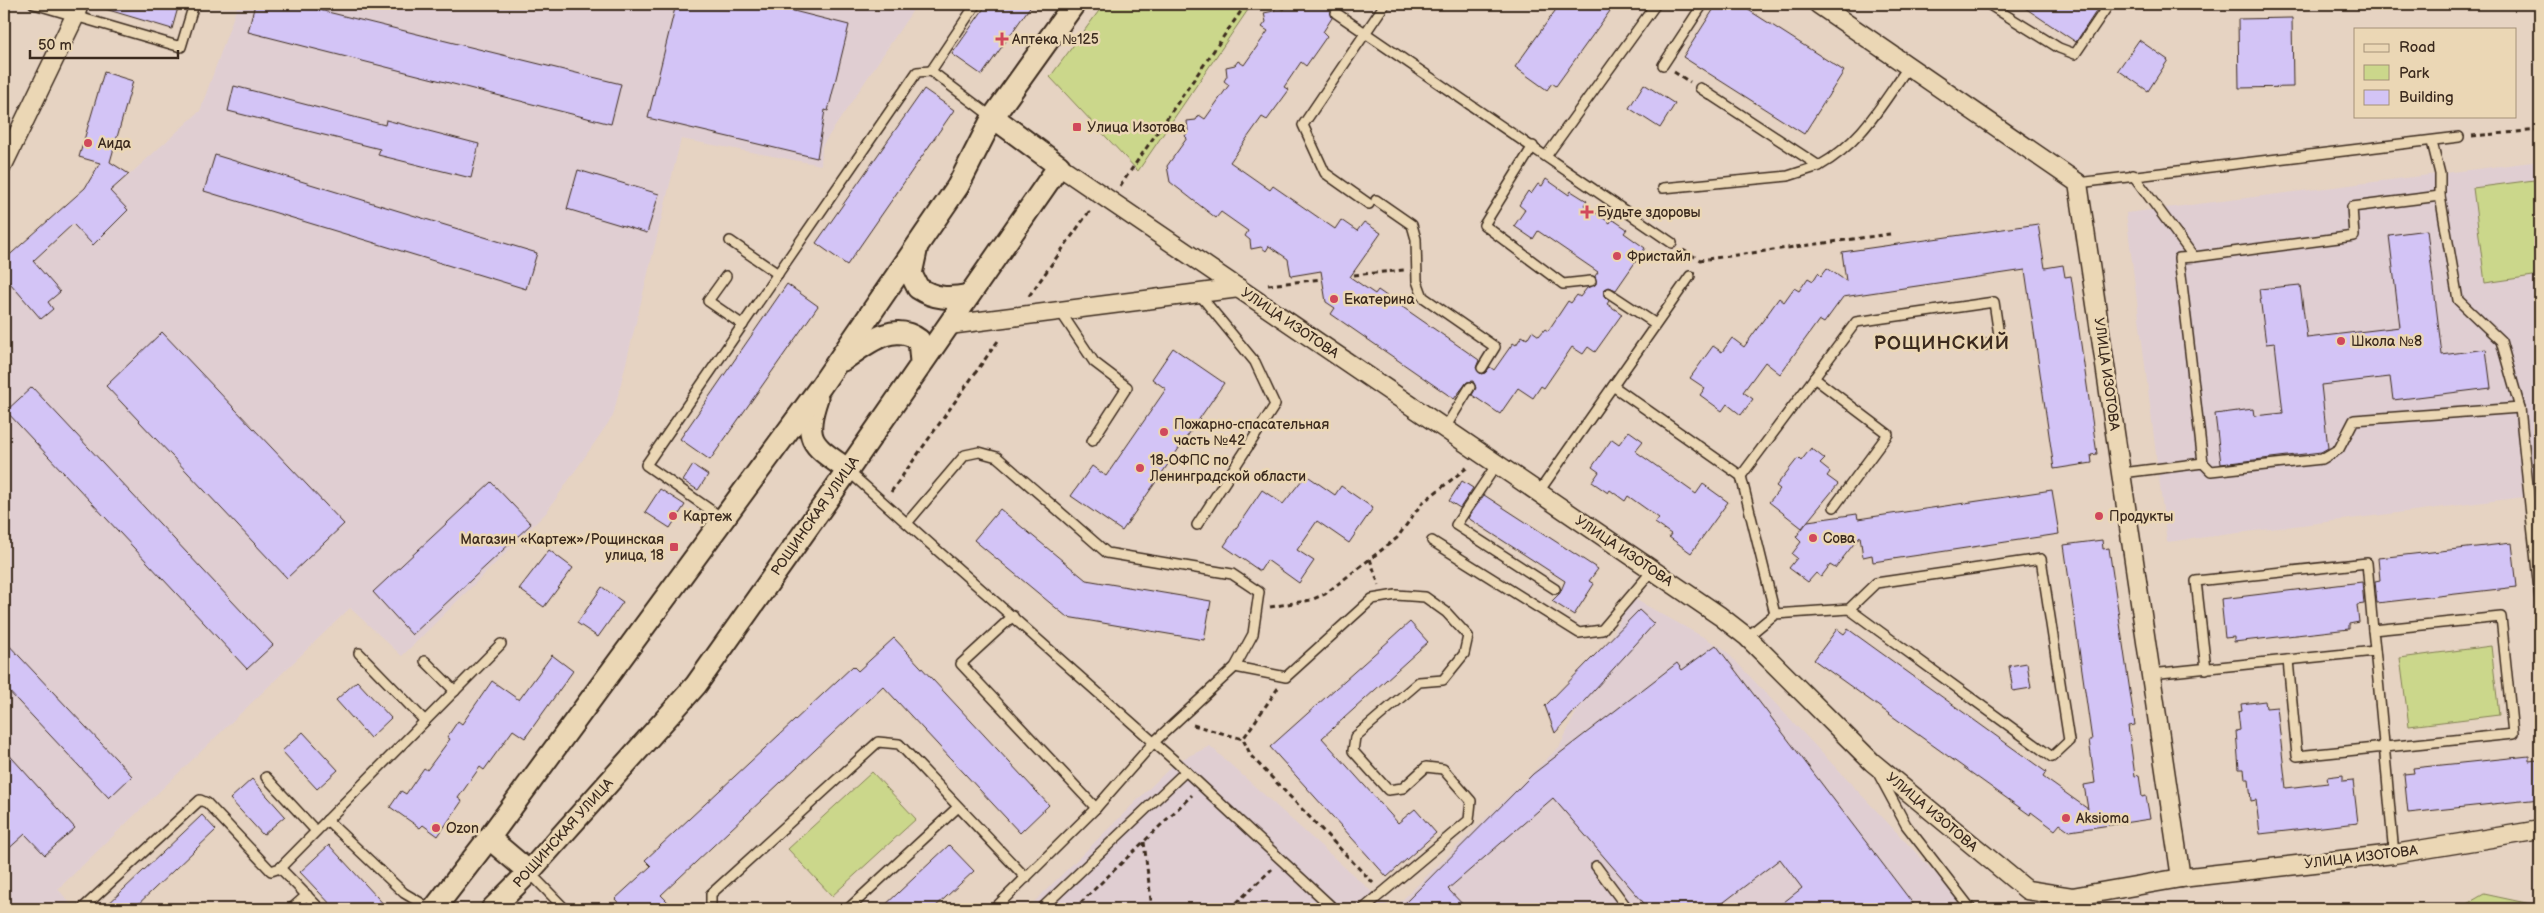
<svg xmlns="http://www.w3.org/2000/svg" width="2544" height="913" font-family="'Balsamiq Sans',sans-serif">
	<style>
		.built { fill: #e0ced2 }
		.green { fill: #cbd78b; stroke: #838054 }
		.building { fill: #d3c4f6; stroke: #3b2a1e }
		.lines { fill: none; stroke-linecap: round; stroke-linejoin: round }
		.service-casing { stroke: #3b2a1e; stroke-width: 12 }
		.minor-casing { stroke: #3b2a1e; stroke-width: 21 }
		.tertiary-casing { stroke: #3b2a1e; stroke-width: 25 }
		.path { stroke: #3b2a1e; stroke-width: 3; stroke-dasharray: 5 4; stroke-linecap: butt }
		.service { stroke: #ebd7b5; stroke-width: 9 }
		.minor { stroke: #ebd7b5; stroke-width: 18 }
		.tertiary { stroke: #ebd7b5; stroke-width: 21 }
		.poi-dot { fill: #d1495b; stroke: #ebd7b5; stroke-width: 2 }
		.labels { text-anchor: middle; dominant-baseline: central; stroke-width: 5; stroke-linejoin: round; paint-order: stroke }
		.poi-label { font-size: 14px; fill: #3b2a1e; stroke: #ebd7b5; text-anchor: start }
		.street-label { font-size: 14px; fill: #3b2a1e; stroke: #ebd7b5 }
		.district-label { font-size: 19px; font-weight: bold; letter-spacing: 1px; fill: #3b2a1e; stroke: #ebd7b5 }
	</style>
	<rect width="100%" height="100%" fill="#e6d3c2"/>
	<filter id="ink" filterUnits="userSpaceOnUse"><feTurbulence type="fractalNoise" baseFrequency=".02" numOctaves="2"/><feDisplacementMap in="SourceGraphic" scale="10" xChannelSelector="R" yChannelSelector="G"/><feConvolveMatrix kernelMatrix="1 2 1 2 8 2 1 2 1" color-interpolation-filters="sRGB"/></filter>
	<g filter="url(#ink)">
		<g class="built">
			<polygon points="238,4 917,4 822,146 821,165 681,139 613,416 546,513 402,656 350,608 58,889 75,909 4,909 4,288 200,111"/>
			<polygon points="2540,161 2540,495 2167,542 2126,213"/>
			<polygon points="1631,597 1723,648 1969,909 1393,909 1560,746"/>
			<polygon points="1210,746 1391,909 1027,909 1176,762"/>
		</g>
		<g class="green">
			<polygon points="1104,4 1252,4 1138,171 1050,77"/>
			<polygon points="2534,180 2540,227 2540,275 2485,283 2473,188"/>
			<polygon points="2491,646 2499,715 2409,726 2400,658"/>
			<polygon points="872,772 916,819 832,896 788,849"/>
			<polygon points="2484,894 2540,906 2540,909 2458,909"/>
		</g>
		<g class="building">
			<polygon points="103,4 179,4 172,29 102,8"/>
			<polygon points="255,4 295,4 621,84 611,124 248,32"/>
			<polygon points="676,4 766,4 849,25 828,111 825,110 817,158 648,118"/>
			<polygon points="987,4 1032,4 982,75 952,54"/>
			<polygon points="1287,4 1342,4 1340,8 1334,7 1331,10 1332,18 1323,32 1327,36 1306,66 1301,62 1284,87 1289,90 1267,120 1262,117 1230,162 1270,190 1273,186 1335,229 1341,220 1357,231 1364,222 1381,233 1350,277 1375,294 1378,290 1479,360 1476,368 1481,374 1485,373 1490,367 1494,370 1513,343 1516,345 1522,336 1527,339 1532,331 1539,336 1545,329 1548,331 1568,301 1571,303 1577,295 1580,297 1587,288 1596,284 1595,276 1598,272 1538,231 1533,239 1514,226 1525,210 1519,205 1528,191 1531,194 1538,184 1542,186 1546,179 1569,195 1571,191 1587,201 1584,205 1610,223 1612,219 1627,229 1624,233 1645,248 1616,290 1609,287 1604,290 1604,296 1609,301 1607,304 1622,314 1595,352 1588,347 1583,354 1572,347 1544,388 1541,386 1533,398 1518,388 1500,414 1472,395 1476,388 1473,381 1467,382 1454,399 1331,314 1335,308 1326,302 1321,271 1291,276 1288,259 1269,246 1266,251 1261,247 1251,249 1250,240 1245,236 1248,231 1221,212 1216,218 1170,182 1167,166 1187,138 1185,136 1188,131 1187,121 1196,120 1199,115 1205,119 1229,85 1224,81 1227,76 1226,67 1235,65 1238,61 1244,65 1268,31 1262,27 1266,22 1264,13 1274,11 1277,6 1283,10"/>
			<polygon points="1560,4 1615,4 1556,86 1552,83 1547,90 1515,67"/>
			<polygon points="1717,4 1739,4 1844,71 1804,134 1683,57"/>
			<polygon points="2019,4 2088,4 2097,10 2076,42"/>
			<polygon points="2292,18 2293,87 2239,88 2238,19"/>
			<polygon points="2139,40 2168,60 2148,91 2118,70"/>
			<polygon points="104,72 133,81 110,162 129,174 110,191 128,210 93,245 73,224 33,261 60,292 48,302 53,309 41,319 4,276 4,260 85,188 100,163 79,157"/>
			<polygon points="1644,84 1675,104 1660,128 1629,108"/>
			<polygon points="234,86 385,125 386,120 479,144 471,178 378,155 380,149 228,111"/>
			<polygon points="924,89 954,110 847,265 816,243"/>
			<polygon points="215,155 537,253 526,289 204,191"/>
			<polygon points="578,170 659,194 647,233 567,209"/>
			<polygon points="2038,224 2045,268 2063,265 2065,277 2071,276 2097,454 2091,455 2092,463 2054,469 2025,270 1843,297 1824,323 1819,320 1780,374 1765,362 1743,392 1753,399 1741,415 1727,404 1722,411 1700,395 1705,388 1690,378 1713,346 1722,352 1732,338 1744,347 1779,298 1784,302 1794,288 1799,291 1808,278 1813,281 1818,273 1821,276 1827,268 1846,281 1842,252"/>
			<polygon points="2427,230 2442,355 2486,349 2491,388 2393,400 2390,377 2321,385 2328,448 2321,452 2221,464 2215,414 2253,409 2254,416 2283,413 2275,343 2266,344 2259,289 2300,285 2307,338 2400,327 2389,235"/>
			<polygon points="787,284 818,306 710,460 680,439"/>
			<polygon points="162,332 344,524 287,578 106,386"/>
			<polygon points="1173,348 1224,383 1122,531 1071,496 1092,466 1106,476 1166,389 1152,379"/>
			<polygon points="32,387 273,645 247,669 6,411"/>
			<polygon points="1629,431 1643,441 1635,451 1696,494 1703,484 1728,502 1691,553 1669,537 1671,534 1655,523 1659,518 1628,496 1625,501 1610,490 1608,493 1592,482 1599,472 1592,467 1612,439 1619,444"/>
			<polygon points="1811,448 1825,459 1820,464 1830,472 1827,476 1838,484 1802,528 1769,502 1780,489 1776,486 1798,458 1801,461"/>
			<polygon points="693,465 708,475 698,490 683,481"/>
			<polygon points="1306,475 1335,495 1341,486 1373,508 1349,543 1317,521 1297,550 1314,561 1299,583 1267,560 1260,571 1224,546 1262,490 1283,504"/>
			<polygon points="1462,481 1473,488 1460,508 1449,501"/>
			<polygon points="491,482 531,524 412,635 373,592"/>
			<polygon points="660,489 685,505 670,528 645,512"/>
			<polygon points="2052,490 2059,534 1873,562 1872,555 1863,557 1860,536 1835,568 1830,565 1821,577 1816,573 1808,582 1789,568 1797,558 1792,554 1801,542 1796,537 1808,521 1857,514 1858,519"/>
			<polygon points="1484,495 1598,569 1589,581 1594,584 1574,615 1552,601 1560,593 1565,581 1468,518"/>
			<polygon points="1000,509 1086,580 1211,601 1204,640 1067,617 974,540"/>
			<polygon points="2102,540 2103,549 2109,548 2125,658 2135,725 2128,726 2135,776 2139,775 2142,797 2146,796 2150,819 2070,831 2060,824 2055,830 2031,812 2030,815 1814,660 1837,629 1844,634 1848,629 2046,772 2043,777 2088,809 2084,785 2095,783 2089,740 2092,740 2064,545"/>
			<polygon points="2512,543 2517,587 2377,603 2375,581 2380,580 2378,558"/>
			<polygon points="549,550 573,568 544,607 519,589"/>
			<polygon points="2362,582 2364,604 2357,605 2359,622 2349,624 2349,629 2234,642 2234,637 2225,638 2221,599"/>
			<polygon points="602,587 623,602 598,637 577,623"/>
			<polygon points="1639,610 1654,624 1555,733 1545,706"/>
			<polygon points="1410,622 1428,642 1322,738 1398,823 1415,809 1436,833 1387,877 1270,747"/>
			<polygon points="894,638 1049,805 1020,833 883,686 661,895 675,909 624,909 615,899 651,866 645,860 853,666 858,671"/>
			<polygon points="4,640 132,776 109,798 4,686"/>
			<polygon points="1716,645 1917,909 1775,909 1802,888 1780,859 1715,909 1649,909 1553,798 1448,889 1467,909 1399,909 1533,774 1677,663 1682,670"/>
			<polygon points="552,655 573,671 525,738 513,730 484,770 480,767 458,798 462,801 438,836 423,825 420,828 390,807 401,791 406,794 424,768 427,770 450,739 447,737 458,721 462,724 492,681 519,700"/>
			<polygon points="2027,663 2031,688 2013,691 2009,666"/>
			<polygon points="357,681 391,718 370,738 336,700"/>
			<polygon points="2265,701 2266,708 2277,707 2286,788 2328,783 2327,777 2343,775 2343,781 2353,780 2358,823 2260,834 2256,800 2251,801 2249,779 2245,779 2244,769 2239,769 2236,731 2240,730 2238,712 2242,711 2241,704"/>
			<polygon points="303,732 338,770 317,789 282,751"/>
			<polygon points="4,749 75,828 45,855 25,834 4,853"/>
			<polygon points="2529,756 2529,761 2538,760 2540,799 2408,813 2404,774 2414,773 2413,768"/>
			<polygon points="252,779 285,816 263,835 230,799"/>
			<polygon points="202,815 216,830 133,909 103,909"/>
			<polygon points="329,845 388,909 335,909 300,872"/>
			<polygon points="949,845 974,871 933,909 881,909"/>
		</g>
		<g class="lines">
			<defs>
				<g id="service">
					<polyline points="34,4 181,47 194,4"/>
					<polyline points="1988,4 2059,48 2075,54 2109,4"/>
					<polyline points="1336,13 1672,243"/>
					<polyline points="1663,65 1703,4"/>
					<polyline points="931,71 976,4"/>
					<path d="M1700,88L1819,166C1862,142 1881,105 1909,66"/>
					<polyline points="2432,142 2440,174 2440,196 2458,300 2501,341 2520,408 2531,515"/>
					<polyline points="1533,146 1484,225 1563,284 1591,281"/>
					<polyline points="1547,155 1656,4"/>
					<polyline points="2133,175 2194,257 2354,236 2352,207 2440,196"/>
					<polyline points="2078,183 2459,137"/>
					<polyline points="1663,188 1788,176 1819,166"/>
					<polyline points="1376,200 1412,225 1416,239 1417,281 1423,297 1495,347 1482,368"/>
					<polyline points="1369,204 1325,173 1303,125 1385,4"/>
					<polyline points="730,241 778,274"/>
					<polyline points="2194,257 2179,258 2203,463"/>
					<polyline points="726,276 708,301 743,325"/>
					<polyline points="1609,293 1656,324"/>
					<polyline points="1060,311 1094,362 1127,387 1092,441"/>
					<polyline points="1814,378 1888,434 1834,507"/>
					<polyline points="1613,386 1741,476 1856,322 1994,302 2000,342 1977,346"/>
					<polyline points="1445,428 1470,387"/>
					<polyline points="1497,464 1456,525 1555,589"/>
					<polyline points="848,471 1176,762 1334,909"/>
					<polyline points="2122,473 2203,463 2211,471 2322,459 2339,449 2354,420 2520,408"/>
					<polyline points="1741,476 1775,614"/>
					<polyline points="1538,493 1690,276"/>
					<polyline points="2540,514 2531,515 2540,599"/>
					<polyline points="722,518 646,465 917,72 931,71 992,117"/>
					<polyline points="907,523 965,455 979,452 997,457 1107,553 1232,574 1259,592 1253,634 1235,667 1154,742 1096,808 994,909"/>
					<polyline points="1197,525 1275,405 1255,362 1199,294"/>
					<polyline points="1432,541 1579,633 1602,630 1653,570"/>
					<polyline points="1013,616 961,664 1096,808"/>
					<polyline points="1747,637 1775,614 1849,609 2052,757 2069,741 2041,559 1876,583 1849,609"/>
					<polyline points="359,653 425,721"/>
					<path d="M2288,660L2297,756L2513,734L2501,617L2373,630C2381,705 2387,780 2394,854"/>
					<polyline points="425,661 455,691"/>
					<polyline points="1235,667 1286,677 1372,599 1396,595 1425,597 1446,612 1468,636 1464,654 1443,680 1419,682 1355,737 1353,751 1388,790 1403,788 1426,767 1443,769 1471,801 1469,820 1363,909"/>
					<polyline points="2206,669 2196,581 2367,563 2373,630"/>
					<polyline points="2151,674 2375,651"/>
					<polyline points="1878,773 1906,825 1971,909"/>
					<polyline points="266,777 316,831"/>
					<polyline points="327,820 404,893 431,909"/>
					<polyline points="1596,866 1628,909"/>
					<polyline points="280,868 320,909"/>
					<polyline points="529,872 565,909"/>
					<polyline points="84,907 200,800 207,803 271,871 280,868 501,644"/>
					<polyline points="291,909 307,895"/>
					<polyline points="711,909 711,894 878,742 899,744 1026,878"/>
					<polyline points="848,909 958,807"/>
					<polyline points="1041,909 1186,771"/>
				</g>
				<g id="minor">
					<polyline points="1818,4 2078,183 2181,878"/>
					<polyline points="4,163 75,16 79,4"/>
					<polyline points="1059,166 1720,616 1747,637 1872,762 2027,890 2072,897 2181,878 2394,854 2540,830"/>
					<polyline points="949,325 1239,288"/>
				</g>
				<g id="tertiary">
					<path d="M916,251L911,274L918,288C935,299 949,299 969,295"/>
					<path d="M843,360C865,345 893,320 919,340L921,362"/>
					<path d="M817,398C802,442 814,446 848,470"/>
					<polyline points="489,838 529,872"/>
					<polyline points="434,909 489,838 821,386 958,186 993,117 1074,4"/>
					<polyline points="492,909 529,872 696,685 830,496 1059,166 993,117"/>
				</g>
			</defs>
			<use href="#service" class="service-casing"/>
			<use href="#minor" class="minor-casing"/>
			<use href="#tertiary" class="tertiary-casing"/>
			<g class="path">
				<polyline points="1674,72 1690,82"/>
				<polyline points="2472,136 2540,130"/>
				<polyline points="1120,186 1246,4"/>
				<polyline points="1683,250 1700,260 1890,234"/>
				<polyline points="1354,275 1404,270"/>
				<polyline points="1268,285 1322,279"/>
				<polyline points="1029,296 1091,209"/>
				<polyline points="891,492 1000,338"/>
				<polyline points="1370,559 1379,585"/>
				<polyline points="1270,607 1311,600 1325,594 1397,538 1422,503 1469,466"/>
				<polyline points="1278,688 1243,739 1251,756 1373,883"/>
				<polyline points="1193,725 1243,739"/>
				<polyline points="1144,842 1152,909"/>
				<polyline points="1074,909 1192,795"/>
				<polyline points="1230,909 1272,869"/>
			</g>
			<use href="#service" class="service"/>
			<use href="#minor" class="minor"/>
			<use href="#tertiary" class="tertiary"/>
		</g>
	</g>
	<g class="poi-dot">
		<path d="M999.5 31.5h5v5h5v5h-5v5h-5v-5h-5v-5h5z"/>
		<rect x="1072" y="122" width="10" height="10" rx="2.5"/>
		<circle cx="88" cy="143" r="5"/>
		<path d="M1584.5 204.5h5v5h5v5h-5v5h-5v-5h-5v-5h5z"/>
		<circle cx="1617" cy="256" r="5"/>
		<circle cx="1334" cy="299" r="5"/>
		<circle cx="2341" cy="341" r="5"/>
		<circle cx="1164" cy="432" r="5"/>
		<circle cx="1140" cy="468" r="5"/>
		<circle cx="673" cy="516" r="5"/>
		<circle cx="2099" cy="516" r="5"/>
		<circle cx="1813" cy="538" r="5"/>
		<rect x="669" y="542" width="10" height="10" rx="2.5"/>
		<circle cx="2066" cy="818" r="5"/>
		<circle cx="436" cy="828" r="5"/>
	</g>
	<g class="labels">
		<g class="poi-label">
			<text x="1012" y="39">Аптека №125</text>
			<text x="1087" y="127">Улица Изотова</text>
			<text x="98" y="143">Аида</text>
			<text x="1597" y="212">Будьте здоровы</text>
			<text x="1627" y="256">Фристайл</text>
			<text x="1344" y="299">Екатерина</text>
			<text x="2351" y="341">Школа №8</text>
			<text x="1174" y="424">Пожарно-спасательная<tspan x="1174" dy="16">часть №42</tspan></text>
			<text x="1150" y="460">18-ОФПС по<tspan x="1150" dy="16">Ленинградской области</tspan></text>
			<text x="683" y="516">Картеж</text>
			<text x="2109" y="516">Продукты</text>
			<text x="1823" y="538">Сова</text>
			<text x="664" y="539" text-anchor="end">Магазин «Картеж»/Рощинская<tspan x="664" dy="16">улица, 18</tspan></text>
			<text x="2076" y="818">Aksioma</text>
			<text x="446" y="828">Ozon</text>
		</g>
		<g class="street-label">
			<text transform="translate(1290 323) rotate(34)">УЛИЦА ИЗОТОВА</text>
			<text transform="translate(2107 374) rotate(82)">УЛИЦА ИЗОТОВА</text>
			<text transform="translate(815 516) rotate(-55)">РОЩИНСКАЯ УЛИЦА</text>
			<text transform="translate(1624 551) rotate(34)">УЛИЦА ИЗОТОВА</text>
			<text transform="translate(1932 812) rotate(40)">УЛИЦА ИЗОТОВА</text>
			<text transform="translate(563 833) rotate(-48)">РОЩИНСКАЯ УЛИЦА</text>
			<text transform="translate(2361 857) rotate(-7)">УЛИЦА ИЗОТОВА</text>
		</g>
		<g class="district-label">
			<text x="1942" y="343">РОЩИНСКИЙ</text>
		</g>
	</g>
	<rect width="2544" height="913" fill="none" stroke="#ebd7b5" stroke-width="20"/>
	<rect x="10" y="10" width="2524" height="893" fill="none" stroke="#3b2a1e" stroke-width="2" filter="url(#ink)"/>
	<rect x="2354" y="28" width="162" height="90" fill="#ebd7b5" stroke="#a59279"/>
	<rect x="2364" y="44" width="25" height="8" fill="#ebd7b5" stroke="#a59279"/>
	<text x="2399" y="52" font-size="15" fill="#3b2a1e">Road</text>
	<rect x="2364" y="65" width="25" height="15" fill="#cbd78b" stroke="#a59279"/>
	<text x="2399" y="78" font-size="15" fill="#3b2a1e">Park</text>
	<rect x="2364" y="90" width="25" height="15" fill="#d3c4f6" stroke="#a59279"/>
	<text x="2399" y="102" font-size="15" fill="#3b2a1e">Building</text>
	<path d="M30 50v8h148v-8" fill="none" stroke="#3b2a1e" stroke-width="2.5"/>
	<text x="38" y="50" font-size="15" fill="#3b2a1e" stroke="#ebd7b5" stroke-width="4" paint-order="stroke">50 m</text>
</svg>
